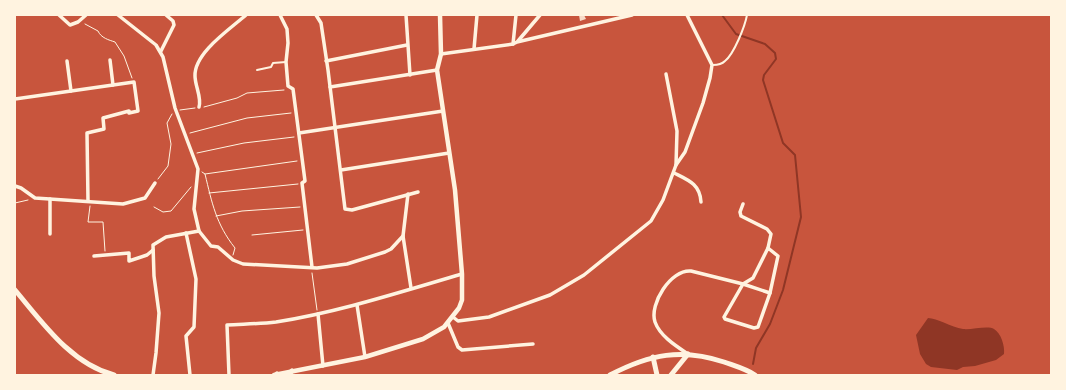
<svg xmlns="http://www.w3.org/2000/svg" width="1066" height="390" font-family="'Archivo Narrow',sans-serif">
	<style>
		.water { fill: #8f3625 }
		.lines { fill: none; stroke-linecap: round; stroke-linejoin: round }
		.stream { stroke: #8f3625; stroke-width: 2 }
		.building { fill: #f7dbc8 }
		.path { stroke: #fff3e0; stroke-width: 1 }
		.service { stroke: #fff3e0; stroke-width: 2 }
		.minor { stroke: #fff3e0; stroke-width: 3.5 }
		.tertiary { stroke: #fff3e0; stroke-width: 4.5 }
		.secondary { stroke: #fff3e0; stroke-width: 5 }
	</style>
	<rect width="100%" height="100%" fill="#c8553d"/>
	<path class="water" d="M928,318C937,318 951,327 963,329C972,330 988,325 994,329C1001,333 1005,346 1004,354L996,360L975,366L963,367L957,370L931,367L926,364L920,354L916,335Z"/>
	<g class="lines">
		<polyline class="stream" points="722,15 736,34 765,44 775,53 776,59 764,75 763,80 783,143 795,155 801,217 783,290 770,324 756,348 753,364"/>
	</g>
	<polygon class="building" points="579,15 584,15 586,19 580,21"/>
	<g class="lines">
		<g class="path">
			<path d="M85,24L98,31C101,38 109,40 115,42L124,56L132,78"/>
			<polyline points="204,107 237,98 247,93 284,90"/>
			<polyline points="180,110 195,108"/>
			<polyline points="190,133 247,118 291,113"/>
			<polyline points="197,153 244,143 294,137"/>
			<path d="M202,172L205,174C212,203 216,224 235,248L233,255"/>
			<polyline points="205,174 297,161"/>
			<polyline points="158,179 168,166 171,144 167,123 172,114"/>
			<polyline points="209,193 298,184"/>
			<polyline points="15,203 28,200"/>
			<polyline points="90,206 88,222 103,222 105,251"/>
			<polyline points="154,207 163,212 171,211 191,187"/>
			<polyline points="216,216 242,211 300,207"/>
			<polyline points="252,235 303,230"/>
			<polyline points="312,273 317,310"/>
		</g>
		<g class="service">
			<path d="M713,65C717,65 722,64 725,61C734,54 745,26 747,15"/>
			<polyline points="257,70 271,67 273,63 286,62"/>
		</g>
		<g class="minor">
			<polyline points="59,15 70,25 78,22 86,15"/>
			<polyline points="118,15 156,45 163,57 175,108 198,169 194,209 199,231 211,246 218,247 233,260 243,264 317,268 347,264 385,252 391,249 403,236"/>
			<polyline points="280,15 287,29 288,43 286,62 288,86 293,89 305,181 302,183 312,267"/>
			<polyline points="316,15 321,23 328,70 345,209 352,210 418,192"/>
			<polyline points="406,15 410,75"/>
			<polyline points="518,41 540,15"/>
			<polyline points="513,44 516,15"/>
			<polyline points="474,49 477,15"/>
			<polyline points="161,51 174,25 173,21 166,15"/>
			<polyline points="441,54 513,44 517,42 632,15"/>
			<polyline points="110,60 113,85"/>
			<polyline points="67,61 71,91"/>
			<polyline points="326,61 407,45"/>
			<polyline points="666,74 677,131 676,165"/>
			<polyline points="330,87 437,70"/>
			<polyline points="15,99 134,82 138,111 129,113 129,111 103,118 104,129 87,133 88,201"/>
			<path d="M199,107C202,98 195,86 195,76C194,53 230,29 246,15"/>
			<polyline points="299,133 443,111"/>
			<polyline points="341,170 449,153"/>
			<path d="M674,173C688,180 700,184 701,202"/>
			<polyline points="15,186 21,188 35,198 123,204 145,198 155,183"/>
			<polyline points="408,194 403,236 411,288"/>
			<polyline points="50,199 50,234"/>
			<polyline points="743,204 740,212 741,216 767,229 771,234 768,248"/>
			<polyline points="186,233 196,279 194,327 186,336 190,375"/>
			<polygon points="768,248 778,256 770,293 758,327 754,328 725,319 724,317 743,284 753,278"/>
			<polyline points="94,256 129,253 129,261 147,255 153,250"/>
			<polyline points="357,305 365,357"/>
			<polyline points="318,314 323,366"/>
			<polyline points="453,317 458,321 489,317 550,295 584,275 651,221 663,200 676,165 685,152 703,103 710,78 712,65 687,15"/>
			<polyline points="448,323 458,347 462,350 533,344"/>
			<path d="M688,354C676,346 660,336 655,322C649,304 671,269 691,271L743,284L770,293"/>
			<polyline points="153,375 156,353 159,313 154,276 153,245 166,237 199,231"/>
			<path d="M229,375L227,325C243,324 260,324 276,322C339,312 400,292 462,274"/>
		</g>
		<polyline class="tertiary" points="274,375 365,357 423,339 444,327 459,308 462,300 462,274 455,190 437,70 441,54 440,15"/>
		<g class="secondary">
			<path d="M15,290C42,322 71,364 114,375"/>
			<polyline points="653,357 657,375"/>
			<polyline points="276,375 277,374"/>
			<polyline points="288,375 292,371"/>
			<path d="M610,375C650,354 682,348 724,362C735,366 746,369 755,375"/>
			<polyline points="671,375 688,354"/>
		</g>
	</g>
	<rect width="1066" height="390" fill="none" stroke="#fff3e0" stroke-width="32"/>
</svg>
